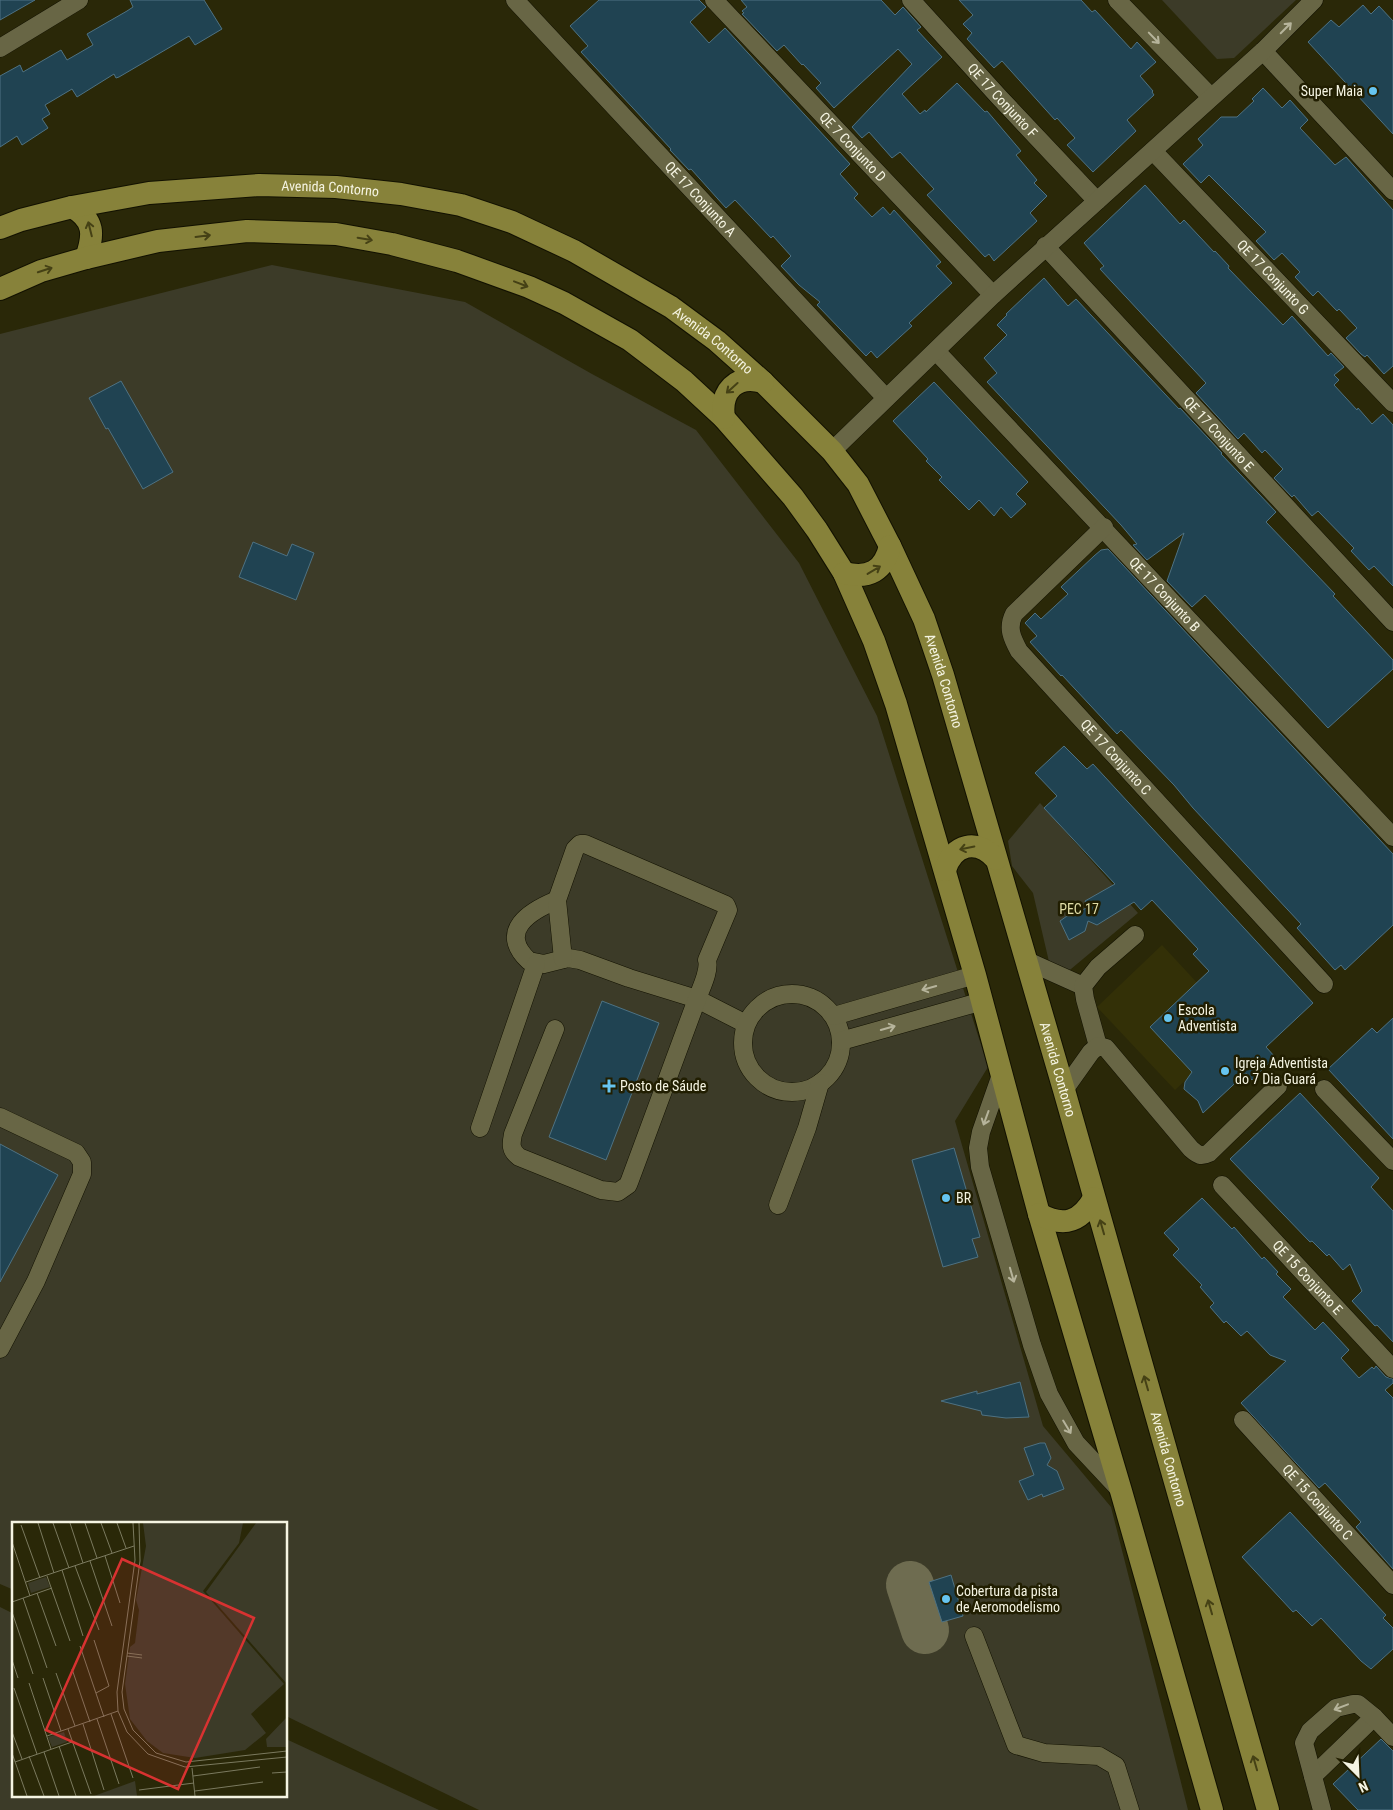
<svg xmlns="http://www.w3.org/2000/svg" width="1393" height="1810" font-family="'Roboto Condensed',sans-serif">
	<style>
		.built { fill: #333007 }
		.green { fill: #3c3b28 }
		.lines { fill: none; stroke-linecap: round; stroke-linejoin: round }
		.taxiway { stroke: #6e6c50; stroke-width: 48 }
		.building { fill: #204352; stroke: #4e7283 }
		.minor-casing { stroke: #121100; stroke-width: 19 }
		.major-casing { stroke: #121100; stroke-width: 24 }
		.minor { stroke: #686645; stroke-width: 18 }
		.major { stroke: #87823a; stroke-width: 22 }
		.oneway { stroke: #b6b49b }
		.oneway2 { stroke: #454115 }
		.poi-dot { fill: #66c4ef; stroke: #211e01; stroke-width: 2 }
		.labels { text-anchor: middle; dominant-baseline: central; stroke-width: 5; stroke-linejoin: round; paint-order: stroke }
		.poi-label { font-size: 14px; fill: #f5f4e2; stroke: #211e01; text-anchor: start }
		.street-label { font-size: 14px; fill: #f5f4e2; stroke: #211e01 }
		.park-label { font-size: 14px; fill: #e1dea7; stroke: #211e01 }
		.inset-road { fill: none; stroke: #7b7a5f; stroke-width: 1 }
		.view { fill: #d83231; fill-opacity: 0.15; stroke: #d83231; stroke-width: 2.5 }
		.inset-edge { fill: none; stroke: #f5f4e2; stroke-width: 2.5 }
	</style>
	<rect width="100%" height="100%" fill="#2a2808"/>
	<polygon class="built" points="1162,945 1240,1029 1175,1090 1097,1007"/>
	<g class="green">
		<polygon points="1162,0 1296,0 1234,58 1217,59"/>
		<polygon points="272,265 465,302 592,374 696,430 799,563 877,716 988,1067 955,1121 1043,1426 1111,1507 1188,1810 479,1810 286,1716 286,1524 14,1524 14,1590 0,1584 0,334"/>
		<polygon points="1040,803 1138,913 1065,974 1050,966 1033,893 1012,866 1008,841"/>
		<polygon points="0,1607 14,1614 14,1796 286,1796 286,1739 439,1810 0,1810"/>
	</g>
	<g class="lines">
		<polyline class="taxiway" points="910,1585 925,1630"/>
	</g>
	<g class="building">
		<polygon points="0,0 35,0 0,20"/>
		<polygon points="130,0 204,0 222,29 195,45 189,36 119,77 116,78 114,74 77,97 72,89 45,105 50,114 42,119 48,128 22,145 17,136 0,147 0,76 20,65 23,72 61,50 67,60 93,45 87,34 127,11 133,7"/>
		<polygon points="599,0 699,0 706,7 690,22 709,43 725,28 850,164 840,174 858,194 854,198 872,217 883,207 890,215 894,210 941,262 936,266 952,283 909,323 912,326 877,358 871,351 866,356 817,305 820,302 799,285 781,266 791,256 773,236 771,238 735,200 726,208 691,169 689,170 670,150 671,149 581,52 588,46 570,26"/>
		<polygon points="741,0 881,0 895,15 903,7 921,27 917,30 942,57 902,94 920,114 925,110 926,112 957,83 985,112 987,111 1021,151 1016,155 1037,180 1034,183 1047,196 1030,213 1037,221 994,261 989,254 985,257 927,195 934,189 900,152 892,158 869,132 862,138 852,127 912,64 898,49 834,108 816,88 821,83 803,64 802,65 784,45 777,51 742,14 744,13 742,11 747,7"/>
		<polygon points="959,0 1081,0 1092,12 1095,10 1131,49 1137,42 1156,62 1140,76 1153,91 1152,92 1154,95 1127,120 1136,131 1093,172 1067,145 1075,138 1057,118 1055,120 1002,61 994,68 967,39 972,33 963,24 973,15"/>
		<polygon points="1363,5 1371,14 1379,6 1393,21 1393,134 1308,42 1331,20 1339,27"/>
		<polygon points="1263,88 1282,108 1290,100 1308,120 1300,128 1335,165 1346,157 1393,210 1393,366 1384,374 1367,355 1365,357 1361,354 1346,338 1357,328 1339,309 1337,311 1318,291 1313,296 1295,277 1300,272 1282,253 1274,260 1256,241 1266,232 1209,175 1201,183 1183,164 1203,145 1198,139 1221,117 1237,117 1254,101 1252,99"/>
		<polygon points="1145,185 1180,224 1184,220 1214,252 1215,251 1229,266 1228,268 1283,325 1292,316 1328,356 1331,353 1344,367 1334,375 1339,380 1334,385 1357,410 1358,408 1372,424 1383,414 1393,425 1393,586 1374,566 1369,570 1351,551 1354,548 1318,511 1312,516 1294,495 1292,497 1274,478 1283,469 1265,450 1262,453 1244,433 1238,439 1196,393 1206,383 1100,269 1104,266 1084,243"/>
		<polygon points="1044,278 1068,306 1076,299 1179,409 1180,408 1222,453 1221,454 1276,512 1266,522 1335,594 1333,596 1393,660 1393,669 1328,728 1205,595 1192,607 1167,581 1184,533 1147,560 1133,545 1137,544 1121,525 987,382 997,373 984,358 1007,335 997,325 1007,315 1006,314"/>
		<polygon points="121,381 173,472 143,489 108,428 106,429 89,398"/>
		<polygon points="934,382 1028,482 1016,494 1026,504 1011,518 1001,507 994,516 979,500 969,510 939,480 942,477 926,461 928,459 893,421"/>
		<polygon points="253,542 287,556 292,544 314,553 296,600 239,577"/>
		<polygon points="1108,549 1393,854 1393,925 1345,970 1341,965 1335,970 1297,928 1301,924 1193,808 1174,785 1121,730 1117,734 1062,675 1061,676 1030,642 1037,636 1025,623 1035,613 1041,619 1068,594 1061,587 1094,556 1101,550"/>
		<polygon points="1064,746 1087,769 1093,764 1313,1003 1266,1047 1275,1057 1252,1080 1246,1073 1203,1113 1198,1101 1184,1089 1185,1082 1192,1072 1150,1027 1209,971 1193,954 1198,949 1152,900 1141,910 1134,902 1097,925 1088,921 1085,931 1069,940 1060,921 1067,916 1072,916 1088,907 1085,901 1115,884 1044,808 1057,796 1035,773"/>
		<polygon points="602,1001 659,1023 606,1160 549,1137"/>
		<polygon points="1393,1018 1393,1139 1328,1069 1372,1028 1377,1033"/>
		<polygon points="1300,1093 1379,1178 1371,1187 1393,1211 1393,1342 1377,1325 1375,1326 1352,1301 1362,1291 1350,1264 1343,1270 1329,1254 1327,1256 1312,1241 1310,1242 1230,1159"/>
		<polygon points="0,1144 58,1175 0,1282"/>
		<polygon points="954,1148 980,1237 972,1239 978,1257 943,1267 912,1160"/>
		<polygon points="1202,1198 1232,1229 1234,1227 1262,1259 1264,1257 1278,1272 1276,1274 1291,1289 1283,1297 1315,1330 1323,1322 1349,1350 1341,1358 1359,1378 1372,1367 1374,1369 1376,1366 1386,1377 1393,1379 1393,1383 1385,1390 1393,1398 1393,1569 1356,1527 1361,1522 1325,1483 1319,1488 1241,1403 1286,1361 1270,1355 1247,1331 1241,1336 1226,1321 1224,1323 1210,1307 1214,1303 1200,1287 1202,1285 1173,1255 1179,1249 1164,1233"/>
		<polygon points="1020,1382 1029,1417 1006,1418 982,1415 981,1411 941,1401 977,1391 977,1394"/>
		<polygon points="1040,1443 1045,1443 1051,1458 1047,1465 1057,1471 1064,1489 1043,1497 1042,1494 1028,1500 1019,1481 1034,1475 1024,1448"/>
		<polygon points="1290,1512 1386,1615 1383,1618 1393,1628 1393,1649 1371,1669 1361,1661 1321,1618 1312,1626 1296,1610 1293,1612 1242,1557"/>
		<polygon points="951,1575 963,1616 942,1622 929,1582"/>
		<polygon points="1381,1739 1393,1751 1393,1810 1358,1810 1333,1784"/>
	</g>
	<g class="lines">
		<defs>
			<g id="minor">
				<path id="s1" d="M515,0L886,398"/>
				<path id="s2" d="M714,0L993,295"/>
				<path id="s3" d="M911,0L999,97L1097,201"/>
				<polyline points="1117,0 1211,97"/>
				<polyline points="0,48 79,0"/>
				<polyline points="1263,51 1393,191"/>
				<path id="s4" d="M1153,151L1393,403"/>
				<path id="s5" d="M1045,246L1393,622"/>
				<path id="s6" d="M936,351L1393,837"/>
				<polyline points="832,451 993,295 1263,51 1314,0"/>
				<path id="s7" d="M1104,527L1014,614C1007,628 1012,638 1019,651L1324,984"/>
				<path d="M557,900C530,911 497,931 529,961L544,964L568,958L580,960L629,978L697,999L746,1024"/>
				<polyline points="1025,960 1083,986"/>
				<circle cx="792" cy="1043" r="49"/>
				<polyline points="834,1016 975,975"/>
				<path d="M555,1029L513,1134C511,1144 510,1150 519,1157L601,1190L618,1192L628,1185L630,1180L697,999C701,988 710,971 707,960L728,910L726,905L585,844H580L575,849L557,900L563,959"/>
				<polyline points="841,1041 983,1001"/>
				<polyline points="1098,1046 1085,999 1083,986 1098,967 1135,935"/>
				<polyline points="1002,1072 981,1132 978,1148 980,1167 1032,1345 1049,1394 1076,1443 1120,1490"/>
				<polyline points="1324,1089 1393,1161"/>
				<path d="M1064,1090L1091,1052L1098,1046L1106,1048L1191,1149C1198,1155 1201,1157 1209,1153L1278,1086"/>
				<polyline points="0,1117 76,1153 82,1162 82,1174 36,1281 0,1349"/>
				<polyline points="480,1128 536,964"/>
				<path id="s8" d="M1222,1185L1393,1369"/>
				<polyline points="778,1205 807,1128 820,1083"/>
				<path id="s9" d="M1243,1420L1393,1585"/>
				<polyline points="974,1636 1016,1745 1044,1753 1099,1756 1116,1766 1130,1810"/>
				<polyline points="1313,1776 1374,1717"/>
				<polyline points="1322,1810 1304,1743 1310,1731 1336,1708 1353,1704 1358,1704 1374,1717 1393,1737"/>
			</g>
			<g id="major">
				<path d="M72,207C95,220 94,235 86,258"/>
				<path id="s10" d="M0,228L21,220L72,207L149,193L259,185L336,187L401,194L461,205L512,222L574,251L671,307L717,341L763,382L832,451L858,484L890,546L924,619L943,675L1064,1090L1268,1810"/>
				<polyline points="0,289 41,271 86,258 158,241 247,231 336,234 392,244 457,261 529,287 564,303 630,340 684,381 724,418 793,497 817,530 844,573 874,641 896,704 975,975 1039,1214 1121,1491 1212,1810"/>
				<path d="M724,418C720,391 736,374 763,382"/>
				<path d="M844,573C869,579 884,571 890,546"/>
				<path d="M945,870C953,844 977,838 996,859"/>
				<path d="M1039,1214C1063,1227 1080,1223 1094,1198"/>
			</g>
		</defs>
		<use href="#minor" class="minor-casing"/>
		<use href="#major" class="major-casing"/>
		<use href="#minor" class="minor"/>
		<use href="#major" class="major"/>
	</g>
	<defs><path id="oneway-shaft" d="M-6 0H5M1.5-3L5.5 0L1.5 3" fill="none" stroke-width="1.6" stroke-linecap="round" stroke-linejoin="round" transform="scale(1.25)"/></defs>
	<g class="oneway">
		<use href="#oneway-shaft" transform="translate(1286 28) rotate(-45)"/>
		<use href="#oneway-shaft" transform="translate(1154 38) rotate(46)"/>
		<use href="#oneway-shaft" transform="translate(929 988) rotate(164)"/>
		<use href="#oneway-shaft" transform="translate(888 1028) rotate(-16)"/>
		<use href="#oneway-shaft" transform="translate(986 1118) rotate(110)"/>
		<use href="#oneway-shaft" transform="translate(1012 1275) rotate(74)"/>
		<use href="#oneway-shaft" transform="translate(1067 1427) rotate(59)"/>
		<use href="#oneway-shaft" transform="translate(1341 1707) rotate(159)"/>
	</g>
	<g class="oneway2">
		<use href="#oneway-shaft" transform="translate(90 229) rotate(-104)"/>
		<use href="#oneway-shaft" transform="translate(203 236) rotate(-7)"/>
		<use href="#oneway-shaft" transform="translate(365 239) rotate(10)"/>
		<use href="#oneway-shaft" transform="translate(45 270) rotate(-18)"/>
		<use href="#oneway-shaft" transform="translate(521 284) rotate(21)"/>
		<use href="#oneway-shaft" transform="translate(732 388) rotate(138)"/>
		<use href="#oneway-shaft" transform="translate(874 570) rotate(-31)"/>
		<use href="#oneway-shaft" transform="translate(967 848) rotate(168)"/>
		<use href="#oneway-shaft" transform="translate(1102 1227) rotate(-106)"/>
		<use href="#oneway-shaft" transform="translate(1146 1383) rotate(-106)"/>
		<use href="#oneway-shaft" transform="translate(1210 1607) rotate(-106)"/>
		<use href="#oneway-shaft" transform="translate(1255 1763) rotate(-106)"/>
	</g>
	<g class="poi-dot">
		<circle cx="1373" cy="91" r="5"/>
		<circle cx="1168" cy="1018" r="5"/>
		<circle cx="1225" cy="1071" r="5"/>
		<path d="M606.5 1078.5h5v5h5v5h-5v5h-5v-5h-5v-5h5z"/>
		<circle cx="946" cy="1198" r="5"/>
		<circle cx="946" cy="1599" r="5"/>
	</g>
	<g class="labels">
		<g class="poi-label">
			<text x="1363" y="91" text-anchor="end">Super Maia</text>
			<text x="1178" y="1010">Escola<tspan x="1178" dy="16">Adventista</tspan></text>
			<text x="1235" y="1063">Igreja Adventista<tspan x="1235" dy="16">do 7 Dia Guará</tspan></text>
			<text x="620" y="1086">Posto de Sáude</text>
			<text x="956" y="1198">BR</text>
			<text x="956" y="1591">Cobertura da pista<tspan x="956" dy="16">de Aeromodelismo</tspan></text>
		</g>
		<g class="street-label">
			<text stroke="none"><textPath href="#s3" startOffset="136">QE 17 Conjunto F</textPath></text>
			<text stroke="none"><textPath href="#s2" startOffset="202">QE 7 Conjunto D</textPath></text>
			<text stroke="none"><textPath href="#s10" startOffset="335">Avenida Contorno</textPath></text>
			<text stroke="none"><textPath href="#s1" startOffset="272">QE 17 Conjunto A</textPath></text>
			<text stroke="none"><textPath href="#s4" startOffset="174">QE 17 Conjunto G</textPath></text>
			<text stroke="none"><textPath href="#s10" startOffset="755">Avenida Contorno</textPath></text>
			<text stroke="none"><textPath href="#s5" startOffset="256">QE 17 Conjunto E</textPath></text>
			<text stroke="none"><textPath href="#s6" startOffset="334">QE 17 Conjunto B</textPath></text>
			<text stroke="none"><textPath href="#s10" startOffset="1175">Avenida Contorno</textPath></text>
			<text stroke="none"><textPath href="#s7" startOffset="308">QE 17 Conjunto C</textPath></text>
			<text stroke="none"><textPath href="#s10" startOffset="1580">Avenida Contorno</textPath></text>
			<text stroke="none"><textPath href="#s8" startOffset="126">QE 15 Conjunto E</textPath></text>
			<text stroke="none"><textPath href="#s10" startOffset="1985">Avenida Contorno</textPath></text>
			<text stroke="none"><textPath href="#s9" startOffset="111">QE 15 Conjunto C</textPath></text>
		</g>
		<g class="park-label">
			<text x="1079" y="909">PEC 17</text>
		</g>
	</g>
	<g transform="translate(12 1522)">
		<rect width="275" height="275" fill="#2a2808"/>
		<path d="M131,1H231L227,21L191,69L272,162L239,192L254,211L233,228L183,236L151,231L135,219L118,197L113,162L118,125L123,121L127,88L124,78L134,24ZM244,1H272L275,6V162L194,70ZM34,55L38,65L19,71L16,61ZM275,195V225H255L254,217ZM52,210L55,220L40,225L36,215ZM123,259L125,274H82Z" fill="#3c3b28"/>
		<path class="inset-road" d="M26,1L42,51M41,1L57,46M58,1L71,41M73,1L85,36M89,1L100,31M105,1L114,26M121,1L123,38L105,170L106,189L115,210L136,232L173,245L275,235M127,1L128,39L110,170L112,187L121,208L144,231L174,240L275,229M9,3L28,56M0,20L18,74M93,34L108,81M78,39L100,104M63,44L87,108M50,48L71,114M35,54L58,119M14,60L122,24M25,71L44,124M11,76L35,146M0,80L40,66M0,90L21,152M82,118L97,164L84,171M68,124L92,195M115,131L130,133M115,134L130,136M0,138L6,156M60,147L78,200M44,151L63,204M31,156L49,209M17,161L39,227M2,166L25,232M99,192L121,256M85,197L107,262M71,202L92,268M56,207L79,272M0,210L10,237M35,214L106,189M47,224L64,274M32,230L47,274M0,231L15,274M17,234L32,274M3,240L60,220M180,246L183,274M260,251L275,250M181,254L248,245M127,268L182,261M183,269L251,260"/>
		<path class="view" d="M110,37L242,96L166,267L34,208Z"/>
		<rect width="275" height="275" class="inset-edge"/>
	</g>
	<g transform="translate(1358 1775) rotate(156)" stroke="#211e01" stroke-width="4" paint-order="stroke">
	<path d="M0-4L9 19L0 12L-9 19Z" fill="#f5f4e2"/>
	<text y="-8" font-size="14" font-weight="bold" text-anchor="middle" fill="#f5f4e2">N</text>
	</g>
</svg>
